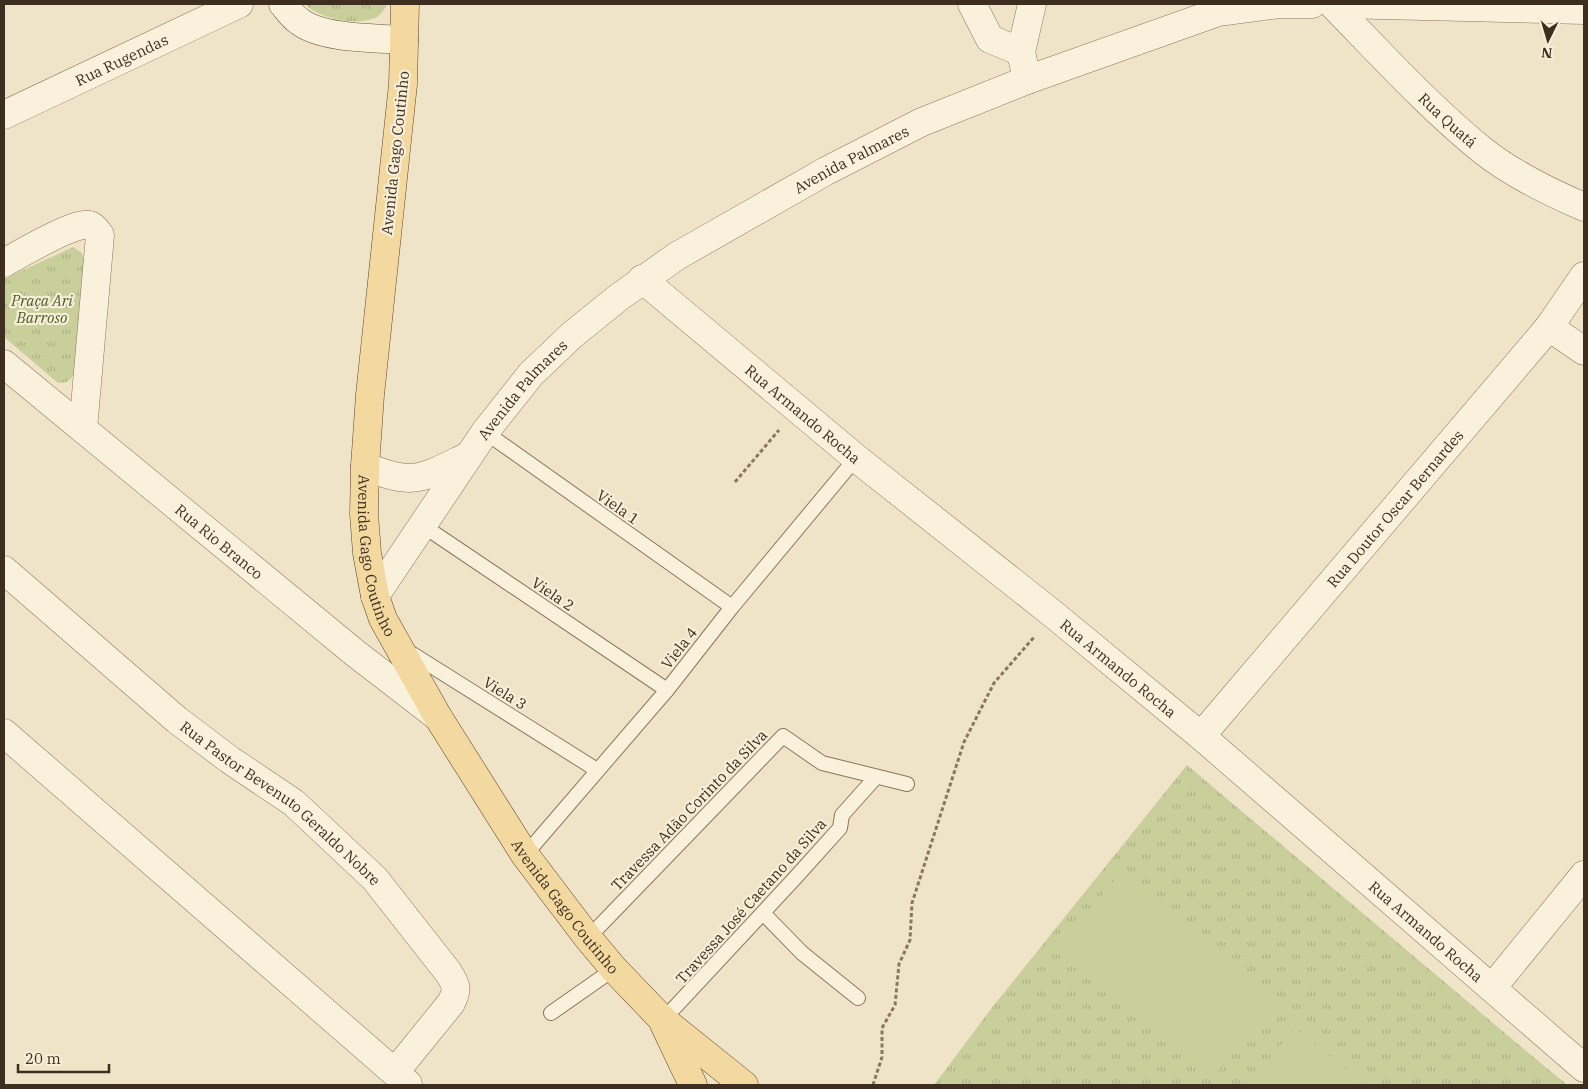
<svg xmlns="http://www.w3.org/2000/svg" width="1588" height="1089" font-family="'IBM Plex Serif',serif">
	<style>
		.park { fill: url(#park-tufts) }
		.pitch { fill: #c9cf9b }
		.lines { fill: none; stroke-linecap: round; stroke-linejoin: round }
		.service-casing { stroke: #8d765c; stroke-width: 16 }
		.minor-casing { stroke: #8d765c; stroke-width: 29 }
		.tertiary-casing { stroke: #8d765c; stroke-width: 29 }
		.secondary-casing { stroke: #6f573f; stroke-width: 29 }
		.primary-casing { stroke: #5b4430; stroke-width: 29 }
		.path { stroke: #8d765c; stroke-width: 3; stroke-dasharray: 4 2.5; stroke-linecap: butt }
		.service { stroke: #faf1dc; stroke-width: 14 }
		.minor { stroke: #faf1dc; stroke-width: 28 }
		.tertiary { stroke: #faf1dc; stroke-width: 28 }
		.secondary { stroke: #faf1dc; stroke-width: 28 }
		.primary { stroke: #f3d9a0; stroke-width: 28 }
		.labels { text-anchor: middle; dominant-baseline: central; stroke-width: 4.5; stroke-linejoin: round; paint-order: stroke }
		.street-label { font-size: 15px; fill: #3d2e20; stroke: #f7eed8 }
		.park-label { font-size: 15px; font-style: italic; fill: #4d5a26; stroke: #f7eed8 }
	</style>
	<defs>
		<pattern id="park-tufts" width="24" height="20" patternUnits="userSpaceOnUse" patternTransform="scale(1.25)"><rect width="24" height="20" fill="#c9cf9b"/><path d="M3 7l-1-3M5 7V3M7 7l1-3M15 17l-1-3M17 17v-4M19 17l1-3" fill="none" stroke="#aeb285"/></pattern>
	</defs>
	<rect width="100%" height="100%" fill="#f0e4c8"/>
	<g class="park">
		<path d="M305,4H388C384,10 380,17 372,19C351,25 320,19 305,4Z"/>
		<path d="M73,247L82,253L85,263L75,372C71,380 68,383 58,383L4,337V279Z"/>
		<polygon points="1187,765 1537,1060 1565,1083 1563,1085 934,1085 994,1005"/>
	</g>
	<g class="pitch">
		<polygon points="1121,872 1276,1001 1215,1074 1060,945"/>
		<polygon points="1295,1028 1365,1085 1247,1085"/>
	</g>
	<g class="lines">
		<defs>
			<g id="service">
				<polyline points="485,432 732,607"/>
				<polyline points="422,525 667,690"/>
				<polyline points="406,650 597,770"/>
				<polyline points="525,855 667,690 732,607 856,458"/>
				<polyline points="763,913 802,953 858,998"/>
				<polyline points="588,938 783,736 822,763 907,784"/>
				<polyline points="551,1013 614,969"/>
				<polyline points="663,1020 796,877 840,828 842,815 876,777"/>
			</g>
			<g id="minor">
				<polyline points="972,4 990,39 1021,52"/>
				<path id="s1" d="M1332,4C1380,53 1428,106 1482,150C1512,174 1549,192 1584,207"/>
				<polyline points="1027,80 1021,52 1032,4"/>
				<path id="s2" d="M4,115L239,4"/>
				<path d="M4,263C18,255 76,221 89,225C94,226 97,231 100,235L83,429"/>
				<path id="s3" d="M642,279L856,458L1053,614L1201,736L1584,1068"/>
				<polyline points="1549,327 1584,351"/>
				<path id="s4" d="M4,364L355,653L438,717"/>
				<path id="s5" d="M4,570L177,720L230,760L294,803L375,879L448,972C457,986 458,989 451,1003L395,1072"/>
				<polyline points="4,733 408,1084"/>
				<path id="s6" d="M1201,736L1549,327L1584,276"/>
				<polyline points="1492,988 1584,875"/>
			</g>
			<g id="tertiary">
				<polyline points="1339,4 1584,10"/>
				<path d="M365,466C414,487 423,478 468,456"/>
				<path id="s7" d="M375,596L485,432L531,374L572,335L619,297L677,256L826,171L922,122L1027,80L1218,12L1279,4H1312"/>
			</g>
			<path id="secondary" d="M283,4C288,10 293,17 299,21C321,39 376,38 404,40"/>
			<g id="primary">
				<path id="s8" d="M405,4L403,84L370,395L365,466L364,514L367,553L375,596L383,619L438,717L525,855L588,938L614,969L663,1020L744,1085"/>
				<polyline points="664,1024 693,1085"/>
			</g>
		</defs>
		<use href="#service" class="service-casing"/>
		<use href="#minor" class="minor-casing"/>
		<use href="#tertiary" class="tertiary-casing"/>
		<use href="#secondary" class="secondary-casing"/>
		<use href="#primary" class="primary-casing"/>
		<g class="path">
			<polyline points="735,482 779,430"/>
			<polyline points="873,1085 882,1057 882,1028 895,1005 899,964 910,940 912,903 964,742 994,683 1035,636"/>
		</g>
		<use href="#service" class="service"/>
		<use href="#minor" class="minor"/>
		<use href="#tertiary" class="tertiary"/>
		<use href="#secondary" class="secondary"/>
		<use href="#primary" class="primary"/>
	</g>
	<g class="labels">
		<g class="street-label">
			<text stroke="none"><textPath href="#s2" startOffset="130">Rua Rugendas</textPath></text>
			<text stroke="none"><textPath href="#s1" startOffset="164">Rua Quatá</textPath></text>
			<text transform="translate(395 153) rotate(-84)">Avenida Gago Coutinho</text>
			<text stroke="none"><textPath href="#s7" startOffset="659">Avenida Palmares</textPath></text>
			<text stroke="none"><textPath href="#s7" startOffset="254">Avenida Palmares</textPath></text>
			<text stroke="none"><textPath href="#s3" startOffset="210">Rua Armando Rocha</textPath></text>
			<text transform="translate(618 507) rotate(35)">Viela 1</text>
			<text stroke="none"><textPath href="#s6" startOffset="299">Rua Doutor Oscar Bernardes</textPath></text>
			<text stroke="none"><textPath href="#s4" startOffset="279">Rua Rio Branco</textPath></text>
			<text stroke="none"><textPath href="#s8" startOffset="555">Avenida Gago Coutinho</textPath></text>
			<text transform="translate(553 594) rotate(34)">Viela 2</text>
			<text transform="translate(679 648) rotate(-52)">Viela 4</text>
			<text stroke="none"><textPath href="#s3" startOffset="615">Rua Armando Rocha</textPath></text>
			<text transform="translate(505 693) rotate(32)">Viela 3</text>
			<text stroke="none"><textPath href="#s5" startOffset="362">Rua Pastor Bevenuto Geraldo Nobre</textPath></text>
			<text transform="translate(689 810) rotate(-46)">Travessa Adão Corinto da Silva</text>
			<text transform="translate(751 901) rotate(-48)">Travessa José Caetano da Silva</text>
			<text stroke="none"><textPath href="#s8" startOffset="960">Avenida Gago Coutinho</textPath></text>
			<text stroke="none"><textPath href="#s3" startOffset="1020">Rua Armando Rocha</textPath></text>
		</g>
		<g class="park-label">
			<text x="42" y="300">Praça Ari<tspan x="42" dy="17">Barroso</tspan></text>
		</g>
	</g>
	<rect width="1588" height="1089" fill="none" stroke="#3d2e20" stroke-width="10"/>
	<g transform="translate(1548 40) rotate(185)" stroke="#f7eed8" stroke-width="4" paint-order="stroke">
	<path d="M0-4L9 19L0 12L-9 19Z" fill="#3d2e20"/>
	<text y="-8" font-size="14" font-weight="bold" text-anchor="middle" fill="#3d2e20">N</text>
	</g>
	<path d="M18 1064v8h91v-8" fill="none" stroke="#3d2e20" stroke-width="2.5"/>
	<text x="25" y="1064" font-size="15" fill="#3d2e20" stroke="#f7eed8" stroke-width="4" paint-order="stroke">20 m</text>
</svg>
